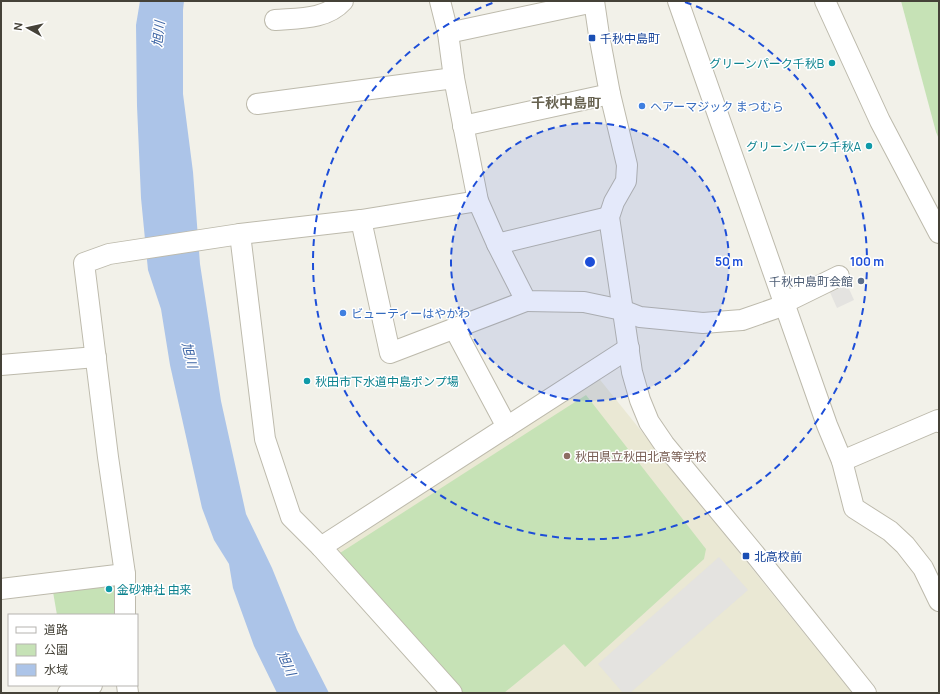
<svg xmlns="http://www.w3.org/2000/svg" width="940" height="694" font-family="Manrope,'Noto Sans JP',sans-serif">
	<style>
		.education { fill: #eae8d4 }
		.green { fill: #c6e2b6 }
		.parking { fill: #e4e3e0 }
		.water { fill: #acc4e8 }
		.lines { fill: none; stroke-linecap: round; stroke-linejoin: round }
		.minor-casing { stroke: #bdbaac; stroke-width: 22 }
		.minor { stroke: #fff; stroke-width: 20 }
		.ring { fill: none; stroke: #1d4ed8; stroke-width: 2; stroke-dasharray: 7 5 }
		.transit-dot { fill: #1a4fb4; stroke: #fff; stroke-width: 1.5 }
		.culture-dot { fill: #0f9aa8; stroke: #fff; stroke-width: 1.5 }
		.shop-dot { fill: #3f7fe0; stroke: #fff; stroke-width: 1.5 }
		.service-dot { fill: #5c6f8a; stroke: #fff; stroke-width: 1.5 }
		.education-dot { fill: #8d6e63; stroke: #fff; stroke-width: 1.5 }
		.labels { text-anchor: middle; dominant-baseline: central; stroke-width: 3; stroke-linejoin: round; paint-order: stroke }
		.transit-label { font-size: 12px; fill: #164399; stroke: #fff; text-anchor: start }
		.culture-label { font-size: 12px; fill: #0d838f; stroke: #fff; text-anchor: end }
		.shop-label { font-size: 12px; fill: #366cbe; stroke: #fff; text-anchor: start }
		.service-label { font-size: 12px; fill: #4e5e75; stroke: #fff; text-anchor: end }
		.education-label { font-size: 12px; fill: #785e54; stroke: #fff; text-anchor: start }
		.water-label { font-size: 13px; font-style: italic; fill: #3d65a5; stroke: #fff }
		.quarter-label { font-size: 14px; font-weight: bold; fill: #676250; stroke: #fff }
		.centre { fill: #1d4ed8; stroke: #fff; stroke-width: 2 }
		.ring-label { font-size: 12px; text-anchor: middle; font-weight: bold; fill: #1d4ed8; stroke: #fff; stroke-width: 3; stroke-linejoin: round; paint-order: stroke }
	</style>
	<rect width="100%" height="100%" fill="#f2f1e9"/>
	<polygon class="education" points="597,376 852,693 461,693 329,548"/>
	<g class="green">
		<polygon points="901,1 939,1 939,139 936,132"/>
		<polygon points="586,395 706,549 704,559 585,667 564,644 504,693 463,693 340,553"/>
		<polygon points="115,584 116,615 57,615 52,586"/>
	</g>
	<g class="parking">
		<polygon points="841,271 854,300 837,308 824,279"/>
		<polygon points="719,557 748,590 630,693 623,693 598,664"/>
	</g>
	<polygon class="water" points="140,1 184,1 183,10 183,94 193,172 200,264 221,401 246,514 272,568 297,630 329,693 277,693 254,646 233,588 229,564 214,540 202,508 170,365 161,309 148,270 141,198 137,106 136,25"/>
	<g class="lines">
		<defs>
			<g id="minor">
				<polyline points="440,1 448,33 454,78 478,201 497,244 526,301 584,302 622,310 640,317 703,323 742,320 785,305"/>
				<polyline points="594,1 599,35 610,94 627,165 626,181 614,202 609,217 632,372 640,400 649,422 664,444 758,558 866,693"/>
				<polyline points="678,1 827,425 842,461 854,508 890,531 905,545 923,568 939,601"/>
				<polyline points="825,1 880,121 939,233"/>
				<path d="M275,20C298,18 326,20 343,1"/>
				<polyline points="448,33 594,2"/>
				<polyline points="257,104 454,78"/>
				<polyline points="463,126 610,94"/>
				<polyline points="361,220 390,353 526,301"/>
				<polyline points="240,234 265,439 291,517 321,547 452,693"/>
				<polyline points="497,244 609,217"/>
				<polyline points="784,303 839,276"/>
				<polyline points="454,328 507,427"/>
				<polyline points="1,365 96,357"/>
				<polyline points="842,461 938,420 939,422"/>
				<polyline points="321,547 629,348"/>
				<polyline points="1,589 125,574"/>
				<polyline points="125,615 125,574 108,457 84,263 109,254 240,234 361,220 478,201"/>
				<polyline points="127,685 128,693"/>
				<polyline points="68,693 92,685"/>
			</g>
		</defs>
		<use href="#minor" class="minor-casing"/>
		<use href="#minor" class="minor"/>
	</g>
	<circle cx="590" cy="262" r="139" fill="#1d4ed8" fill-opacity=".12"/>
	<g class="ring">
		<circle cx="590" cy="262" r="139"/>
		<path d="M685 2A277 277 0 1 1 495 2"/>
	</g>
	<g class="transit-dot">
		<rect x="588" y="34" width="8" height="8" rx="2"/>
		<rect x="742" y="552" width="8" height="8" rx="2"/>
	</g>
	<g class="culture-dot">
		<circle cx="832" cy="63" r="4"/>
		<circle cx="869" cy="146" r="4"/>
		<circle cx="307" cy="381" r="4"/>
		<circle cx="109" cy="589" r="4"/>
	</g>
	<g class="shop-dot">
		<circle cx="642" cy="106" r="4"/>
		<circle cx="343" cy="313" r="4"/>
	</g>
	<circle class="service-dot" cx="861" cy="281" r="4"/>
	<circle class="education-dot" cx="567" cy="456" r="4"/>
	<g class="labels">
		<g class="transit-label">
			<text x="600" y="38">千秋中島町</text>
			<text x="754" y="556">北高校前</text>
		</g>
		<g class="culture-label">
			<text x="824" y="63">グリーンパーク千秋B</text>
			<text x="861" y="146">グリーンパーク千秋A</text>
			<text x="315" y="381" text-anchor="start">秋田市下水道中島ポンプ場</text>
			<text x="117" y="589" text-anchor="start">金砂神社 由来</text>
		</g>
		<g class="shop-label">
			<text x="650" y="106">ヘアーマジック まつむら</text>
			<text x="351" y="313">ビューティーはやかわ</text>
		</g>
		<g class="service-label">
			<text x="853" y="281">千秋中島町会館</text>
		</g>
		<g class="education-label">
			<text x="575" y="456">秋田県立秋田北高等学校</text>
		</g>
		<g class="water-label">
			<text transform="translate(158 34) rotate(-84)">旭川</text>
			<text transform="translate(190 355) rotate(76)">旭川</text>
			<text transform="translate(287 663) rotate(66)">旭川</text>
		</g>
		<g class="quarter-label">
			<text x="566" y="102">千秋中島町</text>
		</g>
	</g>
	<circle cx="590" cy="262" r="6" class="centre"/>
	<g class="ring-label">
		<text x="729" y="266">50 m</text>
		<text x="867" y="266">100 m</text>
	</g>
	<rect width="940" height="694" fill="none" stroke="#454238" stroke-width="4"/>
	<rect x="8" y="614" width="130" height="72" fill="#ffffff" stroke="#b5b3af"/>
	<rect x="16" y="627" width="20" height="6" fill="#ffffff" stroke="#b5b3af"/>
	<text x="44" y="634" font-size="12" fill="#454238">道路</text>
	<rect x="16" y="644" width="20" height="12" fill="#c6e2b6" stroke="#b5b3af"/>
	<text x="44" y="654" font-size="12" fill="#454238">公園</text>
	<rect x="16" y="664" width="20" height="12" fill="#acc4e8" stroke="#b5b3af"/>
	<text x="44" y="674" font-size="12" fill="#454238">水域</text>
	<g transform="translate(28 28) rotate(278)" stroke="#ffffff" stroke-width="3" paint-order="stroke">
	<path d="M0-3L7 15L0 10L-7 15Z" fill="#454238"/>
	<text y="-6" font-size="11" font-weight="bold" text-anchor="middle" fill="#454238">N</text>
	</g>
</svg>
